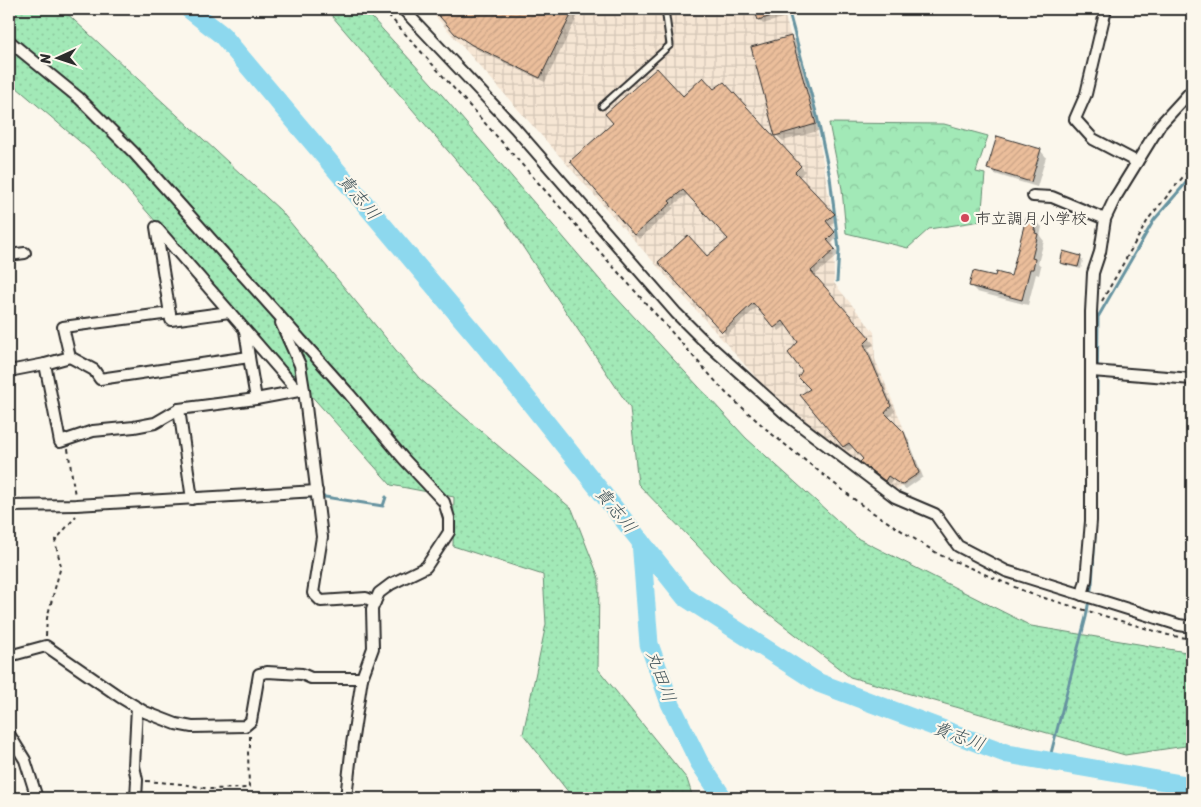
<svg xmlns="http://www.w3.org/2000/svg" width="1201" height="807" font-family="Sriracha,'Klee One',sans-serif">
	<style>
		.industrial { fill: url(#industrial-grid) }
		.grass { fill: url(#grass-dots); stroke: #668a71 }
		.park { fill: url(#park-crowns); stroke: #668a71 }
		.shadow { fill: #0003 }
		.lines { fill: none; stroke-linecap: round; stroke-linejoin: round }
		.stream { stroke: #6693a0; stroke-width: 3 }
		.river { stroke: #8dd8ee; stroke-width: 19 }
		.building { fill: url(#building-hatch); stroke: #2b2b2b }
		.service-casing { stroke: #2b2b2b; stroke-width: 9 }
		.minor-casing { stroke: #2b2b2b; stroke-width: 14 }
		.path { stroke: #2b2b2b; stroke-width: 2; stroke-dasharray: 4 4; stroke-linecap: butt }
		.service { stroke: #fbf7ec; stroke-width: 5 }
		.minor { stroke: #fbf7ec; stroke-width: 10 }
		.poi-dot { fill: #d1495b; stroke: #fbf7ec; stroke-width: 2 }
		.labels { text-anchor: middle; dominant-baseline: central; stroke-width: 4.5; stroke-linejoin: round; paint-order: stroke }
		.poi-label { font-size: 16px; fill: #2b2b2b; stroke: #fbf7ec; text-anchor: start }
		.water-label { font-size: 18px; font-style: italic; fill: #44565c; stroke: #fbf7ec }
	</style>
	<defs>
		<pattern id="industrial-grid" width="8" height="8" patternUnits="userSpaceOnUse" patternTransform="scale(1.25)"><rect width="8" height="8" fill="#f6e6d4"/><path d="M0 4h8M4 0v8" fill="none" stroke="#d3c5b6"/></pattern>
		<pattern id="grass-dots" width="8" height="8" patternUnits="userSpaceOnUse" patternTransform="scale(1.25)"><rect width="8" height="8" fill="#a2e9b7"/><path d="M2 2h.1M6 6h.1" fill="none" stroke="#8cc89e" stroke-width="1.8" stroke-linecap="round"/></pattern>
		<pattern id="park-crowns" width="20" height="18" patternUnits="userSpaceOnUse" patternTransform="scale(1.25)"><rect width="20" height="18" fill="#a2e9b7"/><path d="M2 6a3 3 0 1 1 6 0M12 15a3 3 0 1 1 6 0" fill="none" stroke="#8cc89e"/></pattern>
		<pattern id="building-hatch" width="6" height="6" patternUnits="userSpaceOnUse" patternTransform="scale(1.25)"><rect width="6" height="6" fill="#ebbe9b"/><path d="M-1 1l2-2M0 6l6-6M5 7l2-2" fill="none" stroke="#caa386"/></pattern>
	</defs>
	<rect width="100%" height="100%" fill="#fbf7ec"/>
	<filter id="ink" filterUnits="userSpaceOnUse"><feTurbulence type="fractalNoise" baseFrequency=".02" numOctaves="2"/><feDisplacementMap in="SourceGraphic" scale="10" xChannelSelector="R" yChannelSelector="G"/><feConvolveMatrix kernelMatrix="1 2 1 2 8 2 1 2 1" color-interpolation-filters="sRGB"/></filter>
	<g filter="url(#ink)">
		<polygon class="industrial" points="429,9 783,9 819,138 833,221 834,283 874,332 875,359 900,419 921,474 896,491 885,486 854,464 760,382"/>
		<g class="grass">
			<polygon points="9,9 62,9 280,210 419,378 572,509 599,578 598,669 687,779 693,798 573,798 523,734 546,624 543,575 453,546 454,497 391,485 99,158 9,81"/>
			<polygon points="326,9 364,9 442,95 600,280 746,438 857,538 1031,626 1192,653 1192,745 1125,755 850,677 746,596 638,484 630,408 497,208"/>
		</g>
		<polygon class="park" points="829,123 944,124 988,136 976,172 985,174 981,221 929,229 908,248 846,233 842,189"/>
		<g class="shadow">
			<polygon points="435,9 581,9 545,82 478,50 461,38"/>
			<polygon points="756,9 784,9 786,17 763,24 759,20"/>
			<polygon points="791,37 797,43 821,130 783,141 776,135"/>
			<polygon points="724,84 805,171 799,177 838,219 829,226 838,237 830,245 839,254 814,276 874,344 868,349 895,411 888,418 908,438 923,477 906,489 893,480 890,484 866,466 865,459 854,447 848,451 844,447 812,389 804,371 800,342 787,325 779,331 758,306 727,335 723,331 707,258 729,239 688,194 672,206 674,208 639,239 634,234 683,98 714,91"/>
			<polygon points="1040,150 1046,157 1037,187 995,174 989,168"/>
			<polygon points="1036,221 1042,227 1040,236 1044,241 1038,263 1041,266 1039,275 1036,274 1028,305 977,292 971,286 996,278 1012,278"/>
			<polygon points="1080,257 1083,260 1081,269 1064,265 1062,262"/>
		</g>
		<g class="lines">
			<g class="stream">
				<polyline points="788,9 817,116 830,177 839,250 837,281"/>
				<polyline points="1096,476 1098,317 1154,220 1185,184 1192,173"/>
				<polyline points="302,497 325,497 383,506 386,497"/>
				<polyline points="1049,761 1086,617 1092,583 1095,537"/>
			</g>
			<g class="river">
				<polyline points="189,9 222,35 485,346 685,597 819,683 1008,754 1192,786"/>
				<polyline points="641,541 649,644 670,703 699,762 723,798"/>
			</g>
		</g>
		<g class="building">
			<polygon points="433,9 574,9 540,78 472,45 455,34"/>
			<polygon points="754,9 790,9 790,11 758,20"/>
			<polygon points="791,36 816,124 775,136 751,47"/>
			<polygon points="657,68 683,96 703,77 714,89 724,82 801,166 795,172 835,214 826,221 835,232 827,240 835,249 811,271 870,338 864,344 891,406 885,413 904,432 919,473 901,485 888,476 885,481 860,462 863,459 849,443 843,447 800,395 810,389 798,377 802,371 788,353 798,342 783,321 774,328 753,303 722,332 658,262 688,235 707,256 728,239 683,190 669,201 671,203 634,235 570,161 613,123 605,114"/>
			<polygon points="997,136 1041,149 1031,182 987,169"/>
			<polygon points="1026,218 1036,220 1034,230 1036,230 1035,233 1038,234 1032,258 1035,259 1033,269 1030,269 1022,300 969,286 973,271 995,276 996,272 1011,276"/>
			<polygon points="1063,251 1081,256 1078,267 1060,263"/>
		</g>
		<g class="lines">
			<defs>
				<polyline id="service" points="602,106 670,45 665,9"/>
				<g id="minor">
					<polyline points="403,9 515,128 676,313 701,338 788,416 895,497 935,514 958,546 1006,571 1179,625 1192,627"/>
					<polyline points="1106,9 1086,94 1075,119 1093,139 1137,162"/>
					<polyline points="9,41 79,98 134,153 350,395 403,458 444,502 449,518 449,532 426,567 391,584 379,593 372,609 373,648 362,678 352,744 346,798"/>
					<polyline points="1033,196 1052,197 1105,219"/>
					<polyline points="9,255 25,253"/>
					<polyline points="229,312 171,320 156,227 298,391"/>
					<polyline points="281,323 300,365 304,390"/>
					<polyline points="245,331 249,357"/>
					<polyline points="70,357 94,370 100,379 249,357 256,399"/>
					<polyline points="45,364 70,357 63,327 170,313"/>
					<polyline points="9,371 45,364 60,442 93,431 134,427 155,423 179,409 256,399 304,390 322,537 313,593 321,601 366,598 375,602"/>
					<polyline points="1092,371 1192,379"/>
					<polyline points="179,409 192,499"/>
					<polyline points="9,506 76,505 317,491"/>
					<polyline points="1082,595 1086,580 1091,521 1091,312 1093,273 1100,252 1105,219 1115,198 1160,125 1192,90"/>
					<polyline points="9,656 46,646 120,697 145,712 176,724 192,727 245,726 251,721 259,674 267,672 302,674 311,678 362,678"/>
					<polyline points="9,734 25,760 37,798"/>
					<polyline points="136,798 137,780 134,766 137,707"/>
				</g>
			</defs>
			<use href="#service" class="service-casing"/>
			<use href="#minor" class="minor-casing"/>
			<g class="path">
				<polyline points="383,9 726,393 773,435 864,507 940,555 1031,594 1168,635 1192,639"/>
				<polyline points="1102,301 1149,218 1192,166"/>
				<polyline points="68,449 75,496"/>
				<polyline points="46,636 47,618 61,566 55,541 76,516"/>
				<polyline points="146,781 182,784 210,789 249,788 248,751 250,747 250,734"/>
			</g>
			<use href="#service" class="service"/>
			<use href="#minor" class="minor"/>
		</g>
	</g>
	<circle class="poi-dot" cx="965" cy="218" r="5"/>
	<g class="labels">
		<g class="poi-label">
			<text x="975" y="218">市立調月小学校</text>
		</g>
		<g class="water-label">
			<text transform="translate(359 197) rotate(50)">貴志川</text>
			<text transform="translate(616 510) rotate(51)">貴志川</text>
			<text transform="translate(661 676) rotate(70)">丸田川</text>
			<text transform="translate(959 736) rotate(20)">貴志川</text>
		</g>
	</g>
	<rect width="1201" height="807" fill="none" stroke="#fbf7ec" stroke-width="30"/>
	<rect x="15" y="15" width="1171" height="777" fill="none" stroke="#2b2b2b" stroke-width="2" filter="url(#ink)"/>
	<g transform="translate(58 58) rotate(267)" stroke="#fbf7ec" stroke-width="4" paint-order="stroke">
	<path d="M0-4L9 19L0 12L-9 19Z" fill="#2b2b2b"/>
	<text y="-8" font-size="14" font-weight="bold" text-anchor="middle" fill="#2b2b2b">N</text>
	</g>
</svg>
